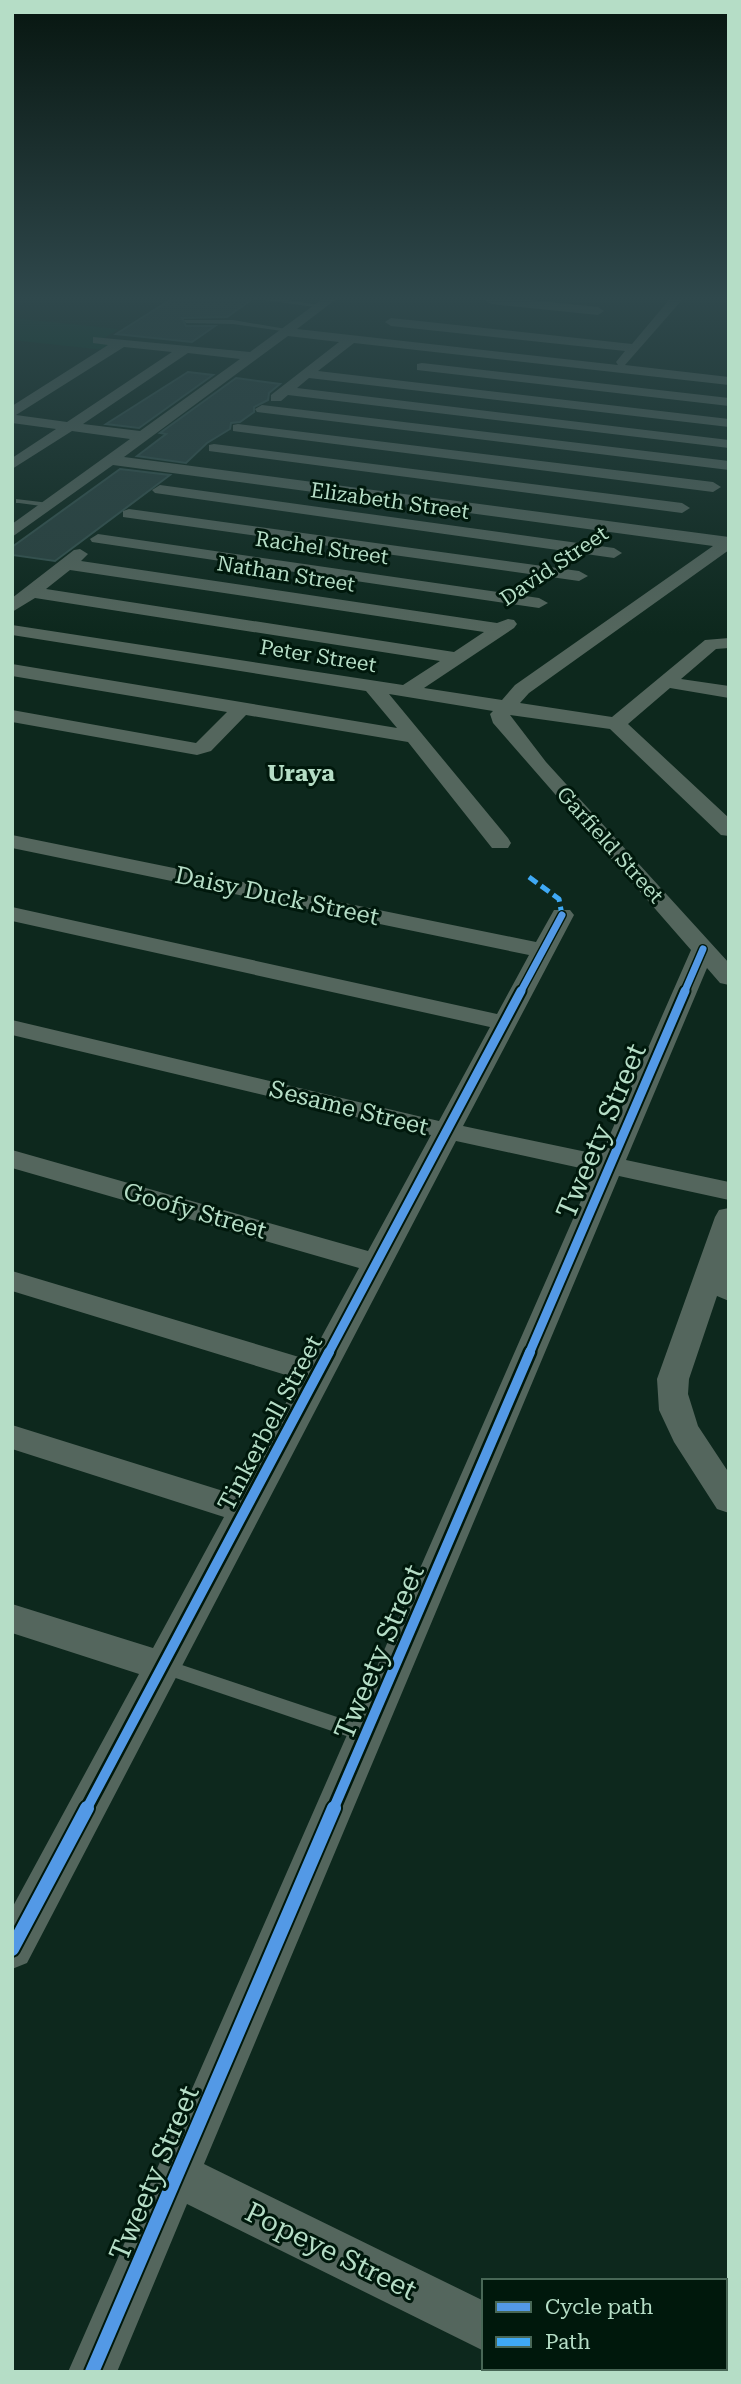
<svg xmlns="http://www.w3.org/2000/svg" width="741" height="2384" font-family="'Roboto Serif',serif">
	<style>
		.built { fill: #043924 }
		.building { fill: #29423f; stroke: #35534f; stroke-width: 2 }
		.lines { fill: none; stroke-linecap: round; stroke-linejoin: round }
		.lane { fill: #54665d; fill-rule: evenodd }
		.street { fill: #54665d; fill-rule: evenodd }
		.quiet { stroke: #3fa9f5; stroke-width: 5; stroke-dasharray: 10 5; stroke-linecap: butt }
		.cycleway-far3-casing { stroke: #00180c; stroke-width: 10 }
		.cycleway-far2-casing { stroke: #00180c; stroke-width: 13 }
		.cycleway-far1-casing { stroke: #00180c; stroke-width: 15 }
		.cycleway-casing { stroke: #00180c; stroke-width: 18 }
		.cycleway-far3 { stroke: #5399e6; stroke-width: 7 }
		.cycleway-far2 { stroke: #5399e6; stroke-width: 9 }
		.cycleway-far1 { stroke: #5399e6; stroke-width: 10 }
		.cycleway { stroke: #5399e6; stroke-width: 14 }
		.labels { text-anchor: middle; dominant-baseline: central; stroke-width: 6; stroke-linejoin: round; paint-order: stroke }
		.far-street-label { font-size: 21px; fill: #b5ddc6; stroke: #00180c }
		.far-quarter-label { font-size: 23px; font-weight: bold; fill: #b5ddc6; stroke: #00180c }
		.street-label { font-size: 24px; fill: #b5ddc6; stroke: #00180c }
		.near-street-label { font-size: 28px; fill: #b5ddc6; stroke: #00180c }
	</style>
	<rect width="100%" height="100%" fill="#0d281d"/>
	<polygon class="built" points="12,318 118,329 100,341 114,343 104,350 12,340"/>
	<g class="building">
		<polygon points="170,300 251,300 227,317 182,318 186,326 215,326 192,342 116,334"/>
		<polygon points="188,372 213,375 139,428 106,424"/>
		<polygon points="236,378 280,384 269,393 268,400 254,407 254,412 240,422 231,423 230,429 207,443 186,463 137,456 166,434 160,433"/>
		<polygon points="120,469 170,475 55,561 12,555 12,547"/>
	</g>
	<g class="lines">
		<g class="lane">
			<polygon points="264,300 287,300 325,306 322,308"/>
			<polygon points="184,320 233,320 292,330 289,332 233,324 186,323"/>
			<polygon points="16,499 49,503 53,505 49,507 19,503 16,503"/>
			<polygon points="164,1659 367,1727 374,1729 376,1735 374,1741 367,1743 158,1672 155,1667 158,1662"/>
		</g>
		<g class="street">
			<path d="M321,300H335L297,329L618,365L616,362L625,351L391,326L385,322L391,318L632,344L669,300H682L625,365L729,377V385L354,343L318,371L729,419V427L309,378L297,388L729,440V448L288,395L281,401H271V395L339,342L288,336L124,457L729,537V550L529,693L520,703L612,717L705,640L729,638V648L716,649L681,679L729,686V698L670,688L628,724L729,818V836L721,835L610,729L510,715L546,762L729,963V985L720,983L707,968L626,1160L729,1182V1200L619,1176L204,2164L484,2301V2351L187,2204L117,2372H68L594,1171L456,1141L27,1963L12,1969V1908L139,1674L12,1633V1604L153,1648L224,1517L12,1449V1425L236,1495L299,1379L12,1291V1271L309,1360L359,1268L12,1168V1150L368,1251L431,1135L12,1035V1020L439,1121L490,1027L12,921V907L497,1014L529,955L12,848V835L536,942L554,910H570L574,915L463,1126L601,1155L691,950L493,723L490,714L493,711L389,694L508,838L511,843L508,848H492L408,742L246,715L211,751L197,755L12,722V710L196,743L227,712L12,676V664L397,728L366,691L12,635V625L403,685L440,661L35,598L12,612V598L74,550L80,549L88,554L81,561L497,623L508,619L514,620L517,624L514,628L424,688L502,700L515,685L713,546L113,465L12,537V524L130,439L72,431L12,469V458L56,429L12,423V406L108,345L93,343V337L250,352ZM124,347L172,352L67,422L16,415ZM188,353L240,359L140,431L83,424ZM70,570L484,632L454,652L46,589Z"/>
			<polygon points="485,300 530,300 598,307 604,311 598,315 491,304"/>
			<polygon points="422,363 729,398 729,406 417,370 417,364"/>
			<polygon points="262,405 729,461 729,470 257,412 255,409"/>
			<polygon points="238,424 713,482 721,487 713,492 233,431 233,425"/>
			<polygon points="214,444 682,503 690,508 682,513 209,451 209,445"/>
			<polygon points="160,485 614,548 622,553 614,558 155,493 152,490"/>
			<polygon points="129,509 579,571 588,576 579,581 123,517 123,511"/>
			<polygon points="98,534 539,598 548,603 539,608 92,542 90,539"/>
			<polygon points="729,1208 729,1301 717,1296 689,1379 688,1394 698,1426 729,1473 729,1513 717,1509 674,1442 659,1410 657,1379 715,1217 719,1210"/>
			<polygon points="542,2368 596,2368 597,2372 543,2372"/>
		</g>
		<polyline class="quiet" points="529,877 559,899 562,915"/>
		<defs>
			<g id="cycleway-far3">
				<polyline points="520,993 562,915"/>
				<polyline points="684,993 703,949"/>
			</g>
			<g id="cycleway-far2">
				<polyline points="328,1354 521,991"/>
				<polyline points="529,1354 685,991"/>
			</g>
			<g id="cycleway-far1">
				<polyline points="86,1810 329,1352"/>
				<polyline points="333,1810 530,1352"/>
			</g>
			<g id="cycleway">
				<polyline points="12,1949 87,1808"/>
				<polyline points="92,2372 334,1808"/>
			</g>
		</defs>
		<use href="#cycleway-far3" class="cycleway-far3-casing"/>
		<use href="#cycleway-far2" class="cycleway-far2-casing"/>
		<use href="#cycleway-far1" class="cycleway-far1-casing"/>
		<use href="#cycleway" class="cycleway-casing"/>
		<use href="#cycleway-far3" class="cycleway-far3"/>
		<use href="#cycleway-far2" class="cycleway-far2"/>
		<use href="#cycleway-far1" class="cycleway-far1"/>
		<use href="#cycleway" class="cycleway"/>
	</g>
	<linearGradient id="sky" x2="0" y2="1"><stop stop-color="#071610"/><stop offset="0.47" stop-color="#2f484c"/><stop offset="1" stop-color="#2f484c" stop-opacity="0"/></linearGradient>
	<rect width="741" height="634" fill="url(#sky)"/>
	<g class="labels">
		<g class="far-street-label">
			<text transform="translate(390 501) rotate(8)">Elizabeth Street</text>
			<text transform="translate(322 548) rotate(8)">Rachel Street</text>
			<text transform="translate(554 566) rotate(-34)">David Street</text>
			<text transform="translate(286 574) rotate(9)">Nathan Street</text>
			<text transform="translate(318 656) rotate(9)">Peter Street</text>
			<text transform="translate(610 845) rotate(48)">Garfield Street</text>
		</g>
		<g class="far-quarter-label">
			<text x="301" y="773">Uraya</text>
		</g>
		<g class="street-label">
			<text transform="translate(277 896) rotate(12)">Daisy Duck Street</text>
			<text transform="translate(349 1108) rotate(14)">Sesame Street</text>
			<text transform="translate(195 1211) rotate(16)">Goofy Street</text>
			<text transform="translate(270 1423) rotate(-62)">Tinkerbell Street</text>
		</g>
		<g class="near-street-label">
			<text transform="translate(601 1131) rotate(-67)">Tweety Street</text>
			<text transform="translate(379 1652) rotate(-67)">Tweety Street</text>
			<text transform="translate(154 2173) rotate(-67)">Tweety Street</text>
			<text transform="translate(331 2251) rotate(26)">Popeye Street</text>
		</g>
	</g>
	<rect width="741" height="2384" fill="none" stroke="#b5ddc6" stroke-width="28"/>
	<rect x="482" y="2279" width="245" height="91" fill="#00180c" stroke="#486756" stroke-width="2"/>
	<rect x="496" y="2302" width="35" height="10" fill="#5399e6" stroke="#486756" stroke-width="2"/>
	<text x="545" y="2314" font-size="21" fill="#b5ddc6">Cycle path</text>
	<rect x="496" y="2337" width="35" height="10" fill="#3fa9f5" stroke="#486756" stroke-width="2"/>
	<text x="545" y="2349" font-size="21" fill="#b5ddc6">Path</text>
</svg>
